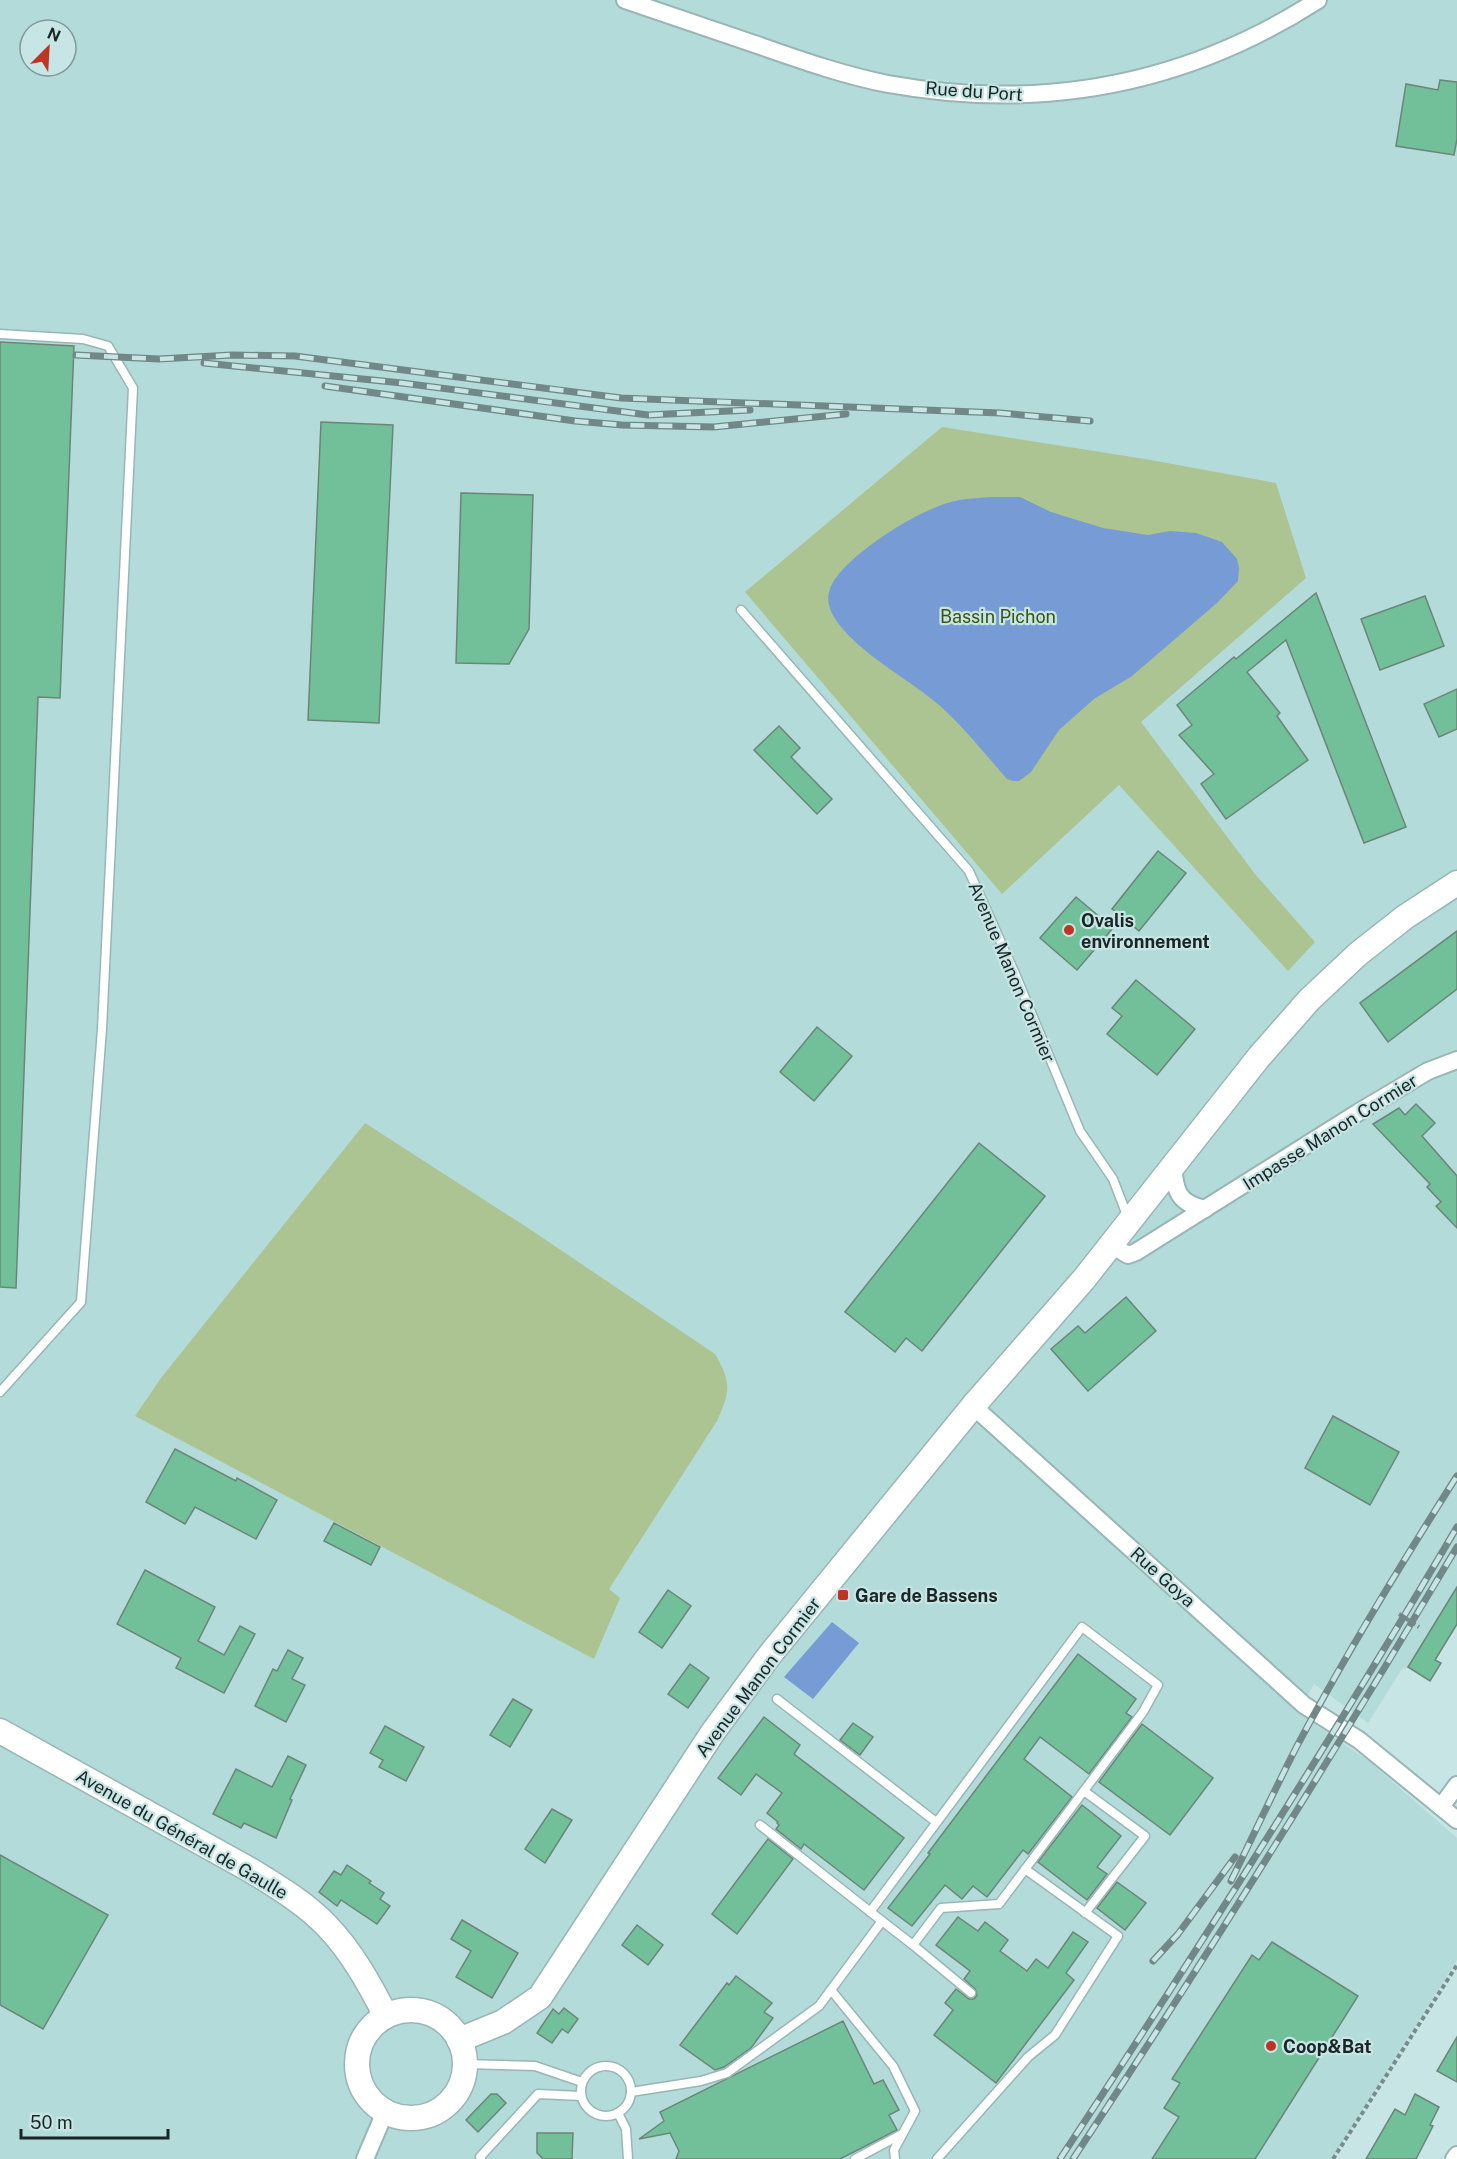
<svg xmlns="http://www.w3.org/2000/svg" width="1457" height="2159" font-family="'Public Sans',sans-serif">
	<style>
		.built { fill: #b3dbda; fill-rule: evenodd }
		.green { fill: #acc491 }
		.water { fill: #769bd5 }
		.building { fill: #71c099; stroke: #6d8578; stroke-width: 1.5 }
		.lines { fill: none; stroke-linecap: round; stroke-linejoin: round }
		.lane-casing { stroke: #98b6b5; stroke-width: 11 }
		.street-casing { stroke: #98b6b5; stroke-width: 20 }
		.secondary-casing { stroke: #98b6b5; stroke-width: 27 }
		.path { stroke: #778d8c; stroke-width: 4; stroke-dasharray: 4.5 3; stroke-linecap: butt }
		.lane { stroke: #fff; stroke-width: 8 }
		.street { stroke: #fff; stroke-width: 16 }
		.secondary { stroke: #fff; stroke-width: 24 }
		.rail-casing { stroke: #728787; stroke-width: 7 }
		.rail { stroke: #c6e5e4; stroke-width: 4.5; stroke-dasharray: 14; stroke-linecap: butt }
		.poi-dot { fill: #c03423; stroke: #c6e5e4; stroke-width: 2 }
		.labels { text-anchor: middle; dominant-baseline: central; stroke-width: 4.5; stroke-linejoin: round; paint-order: stroke }
		.street-label { font-size: 18px; fill: #1a2626; stroke: #c6e5e4 }
		.park-label { font-size: 18px; fill: #3a550b; stroke: #c6e5e4 }
		.poi-label { font-size: 18px; font-weight: bold; fill: #1a2626; stroke: #c6e5e4; text-anchor: start }
	</style>
	<rect width="100%" height="100%" fill="#c6e5e4"/>
	<path class="built" d="M0,0H1457V1587L1408,1667L1402,1669L1368,1723L1314,1684L1298,1713L1369,1761L1457,1838V1960L1332,2159H0ZM30,30H66V66H30Z"/>
	<g class="green">
		<polygon points="942,427 1145,459 1276,483 1306,578 1141,722 1255,874 1315,942 1288,971 1119,785 1002,894 745,592"/>
		<path d="M365,1123L528,1228L715,1354C732,1383 730,1391 717,1421L609,1589L620,1598L594,1659L135,1416L161,1378Z"/>
	</g>
	<g class="water">
		<path d="M992,497H1020L1051,512L1103,528L1148,535L1170,531L1196,533L1222,542L1237,559L1239,568L1238,581L1217,603L1132,676L1094,699L1059,730L1031,772L1019,781H1013L1007,779C985,754 964,727 939,705C910,679 838,642 829,605C823,582 853,559 868,547C892,529 930,505 960,500C971,498 982,498 992,497Z"/>
		<polygon points="832,1622 859,1643 813,1699 784,1677"/>
	</g>
	<g class="building">
		<polygon points="1440,80 1457,82 1457,139 1454,155 1396,146 1406,84 1438,90"/>
		<polygon points="0,342 74,346 60,698 38,697 16,1288 0,1287"/>
		<polygon points="321,422 393,425 379,723 308,720"/>
		<polygon points="461,493 533,495 529,629 509,664 456,663"/>
		<polygon points="1316,593 1406,827 1364,843 1286,640 1247,672 1280,713 1277,716 1308,760 1226,819 1201,784 1214,774 1179,735 1192,725 1177,705 1234,657 1236,659"/>
		<polygon points="1425,596 1444,646 1380,670 1361,619"/>
		<polygon points="1457,689 1457,729 1439,737 1424,704"/>
		<polygon points="779,726 800,748 791,757 832,799 817,814 754,750"/>
		<polygon points="1158,851 1186,873 1139,931 1112,909"/>
		<polygon points="1076,897 1113,928 1077,970 1040,938"/>
		<polygon points="1457,931 1457,989 1388,1042 1360,1003"/>
		<polygon points="1136,980 1195,1029 1157,1075 1107,1034 1122,1016 1112,1008"/>
		<polygon points="817,1027 852,1056 814,1101 780,1072"/>
		<polygon points="1416,1104 1435,1123 1422,1136 1457,1176 1457,1228 1436,1206 1441,1202 1427,1187 1430,1184 1373,1124 1399,1108 1405,1115"/>
		<polygon points="979,1143 1045,1196 922,1351 906,1338 895,1352 845,1312"/>
		<polygon points="1126,1297 1156,1331 1088,1391 1051,1349 1078,1326 1085,1333"/>
		<polygon points="1333,1416 1399,1452 1370,1505 1305,1468"/>
		<polygon points="175,1449 236,1481 237,1478 277,1500 256,1539 195,1507 185,1524 146,1502"/>
		<polygon points="334,1523 380,1547 371,1565 324,1541"/>
		<polygon points="145,1570 215,1607 198,1641 224,1655 240,1626 255,1634 224,1693 176,1668 181,1658 117,1624"/>
		<polygon points="1457,1587 1457,1624 1435,1660 1441,1663 1430,1681 1408,1667"/>
		<polygon points="668,1590 691,1606 662,1648 639,1632"/>
		<polygon points="288,1650 303,1658 292,1679 305,1685 286,1722 255,1706 273,1669 277,1671"/>
		<polygon points="1078,1654 1136,1699 1126,1713 1132,1717 1089,1774 1040,1737 1024,1759 1072,1797 1028,1854 1023,1850 987,1897 973,1886 962,1899 945,1885 912,1926 888,1908 930,1854 928,1853"/>
		<polygon points="690,1664 709,1678 688,1708 668,1694"/>
		<polygon points="513,1699 532,1710 510,1747 490,1735"/>
		<polygon points="764,1717 800,1745 794,1754 904,1838 864,1890 804,1844 801,1849 776,1829 779,1825 777,1823 778,1822 767,1813 782,1793 756,1774 741,1795 718,1778"/>
		<polygon points="853,1723 873,1737 860,1755 840,1740"/>
		<polygon points="1142,1724 1213,1778 1170,1835 1099,1782"/>
		<polygon points="385,1726 424,1747 406,1781 379,1767 383,1760 370,1753"/>
		<polygon points="288,1756 306,1765 290,1799 292,1800 276,1838 244,1823 241,1828 213,1814 236,1769 272,1787"/>
		<polygon points="1082,1805 1121,1836 1097,1867 1107,1874 1087,1900 1038,1862"/>
		<polygon points="552,1809 572,1820 545,1863 525,1849"/>
		<polygon points="768,1839 793,1859 737,1934 712,1914"/>
		<polygon points="0,1855 108,1915 43,2029 0,2005"/>
		<polygon points="347,1865 371,1881 369,1883 384,1893 380,1899 390,1906 377,1924 341,1900 337,1906 319,1892 334,1871 341,1875"/>
		<polygon points="1117,1882 1146,1903 1125,1930 1097,1908"/>
		<polygon points="958,1917 978,1931 985,1922 1008,1940 1000,1951 1027,1971 1036,1959 1048,1968 1073,1932 1088,1942 1066,1973 1074,1980 996,2083 934,2035 953,2010 945,2003 956,1989 969,1999 974,1999 977,1995 975,1989 964,1979 970,1971 936,1945"/>
		<polygon points="462,1920 518,1953 492,1998 456,1977 471,1951 451,1939"/>
		<polygon points="637,1925 663,1945 648,1965 622,1945"/>
		<polygon points="1272,1942 1358,1996 1255,2159 1152,2159 1179,2117 1164,2108 1180,2083 1172,2079 1252,1955 1259,1960"/>
		<polygon points="736,1976 772,2003 764,2012 773,2018 751,2048 724,2067 715,2070 680,2045 727,1983 729,1985"/>
		<polygon points="564,2008 578,2019 568,2033 562,2029 552,2043 537,2033 553,2009 559,2014"/>
		<polygon points="843,2021 874,2084 883,2080 899,2110 889,2115 897,2130 840,2159 676,2159 679,2151 670,2133 639,2139 664,2121 660,2112"/>
		<polygon points="1457,2037 1457,2082 1437,2071"/>
		<polygon points="491,2094 497,2094 506,2103 478,2132 466,2120"/>
		<polygon points="1415,2094 1439,2107 1430,2125 1433,2126 1416,2159 1366,2159 1395,2109 1405,2115"/>
		<polygon points="537,2133 573,2133 572,2159 543,2159 537,2153"/>
	</g>
	<g class="lines">
		<defs>
			<g id="lane">
				<polyline points="0,334 83,339 108,346 133,388 102,1029 81,1302 0,1392"/>
				<polyline points="741,610 969,871 1016,976 1080,1131 1113,1179 1128,1218"/>
				<polyline points="777,1699 936,1822"/>
				<polyline points="1084,1791 1145,1836 1085,1913"/>
				<polyline points="870,1912 1082,1627 1158,1685 1143,1712 999,1904 941,1908 913,1945 882,1921"/>
				<polyline points="913,1945 971,1993"/>
				<polyline points="831,1990 893,2066 915,2111 894,2150 895,2159"/>
				<polyline points="465,2064 535,2066 582,2082"/>
				<circle cx="606" cy="2091" r="25"/>
				<polyline points="631,2092 701,2081 727,2073 819,2006 882,1921 760,1825"/>
				<polyline points="618,2113 626,2129 628,2159"/>
				<polyline points="481,2159 480,2157 538,2094 581,2096"/>
				<polyline points="855,2159 902,2134"/>
				<polyline points="937,2159 1028,2057 1055,2035 1118,1936 1025,1869"/>
			</g>
			<g id="street">
				<path d="M625,0C672,16 719,32 766,48C806,62 847,76 888,84C1043,112 1186,85 1318,0"/>
				<path d="M1173,1165C1175,1190 1177,1203 1205,1209"/>
				<polyline points="1111,1245 1128,1255 1136,1252 1359,1112 1428,1071 1457,1060"/>
				<polyline points="973,1406 1304,1705 1359,1740 1457,1820"/>
				<polyline points="1441,1807 1457,1785"/>
				<polyline points="365,2159 385,2112"/>
				<polyline points="1454,2159 1457,2155"/>
			</g>
			<g id="secondary">
				<path d="M0,1731L252,1871C278,1887 306,1904 327,1926C352,1952 370,1985 386,2016"/>
				<circle cx="411" cy="2064" r="54"/>
				<polyline points="459,2040 503,2022 540,1997 713,1732 769,1656 973,1406 1084,1279 1259,1057 1309,1000 1358,954 1405,917 1457,883"/>
			</g>
		</defs>
		<use href="#lane" class="lane-casing"/>
		<use href="#street" class="street-casing"/>
		<use href="#secondary" class="secondary-casing"/>
		<g class="path">
			<polyline points="1399,1614 1419,1627"/>
			<polyline points="1333,2159 1457,1965"/>
		</g>
		<use href="#lane" class="lane"/>
		<use href="#street" class="street"/>
		<use href="#secondary" class="secondary"/>
		<defs>
			<g id="rail">
				<polyline points="76,355 159,359 232,355 295,356 621,398 1000,413 1090,421"/>
				<polyline points="204,363 402,383 648,415 750,410"/>
				<polyline points="325,386 575,421 622,425 714,427 846,414"/>
				<path d="M1231,1881C1253,1836 1274,1791 1297,1746C1346,1654 1401,1564 1457,1476"/>
				<polyline points="1153,1961 1178,1934 1235,1857"/>
				<path d="M1060,2159C1197,1951 1331,1741 1457,1527"/>
				<path d="M1073,2159C1206,1958 1334,1754 1457,1547"/>
			</g>
		</defs>
		<use href="#rail" class="rail-casing"/>
		<use href="#rail" class="rail"/>
	</g>
	<g class="poi-dot">
		<circle cx="1069" cy="930" r="6"/>
		<rect x="837" y="1589" width="12" height="12" rx="3"/>
		<circle cx="1271" cy="2046" r="6"/>
	</g>
	<g class="labels">
		<g class="street-label">
			<text transform="translate(974 91) rotate(4)">Rue du Port</text>
			<text transform="translate(1012 972) rotate(67)">Avenue Manon Cormier</text>
			<text transform="translate(1330 1132) rotate(-32)">Impasse Manon Cormier</text>
			<text transform="translate(1163 1577) rotate(42)">Rue Goya</text>
			<text transform="translate(758 1677) rotate(-53)">Avenue Manon Cormier</text>
			<text transform="translate(182 1834) rotate(30)">Avenue du Général de Gaulle</text>
		</g>
		<g class="park-label">
			<text x="998" y="616">Bassin Pichon</text>
		</g>
		<g class="poi-label">
			<text x="1081" y="920">Ovalis<tspan x="1081" dy="21">environnement</tspan></text>
			<text x="855" y="1595">Gare de Bassens</text>
			<text x="1283" y="2046">Coop&amp;Bat</text>
		</g>
	</g>
	<g transform="translate(48 48) rotate(24)"><circle r="28" fill="#c6e5e4" stroke="#819998" stroke-width="1.5"/>
	<path d="M0-4.5L10 22L0 15L-10 22Z" fill="#c03423"/>
	<text y="-9" font-size="16" font-weight="bold" text-anchor="middle" fill="#1a2626">N</text>
	</g>
	<path d="M21 2129v9h147v-9" fill="none" stroke="#1a2626" stroke-width="3"/>
	<text x="30" y="2129" font-size="18" fill="#1a2626" stroke="#c6e5e4" stroke-width="4.5" paint-order="stroke">50 m</text>
</svg>
